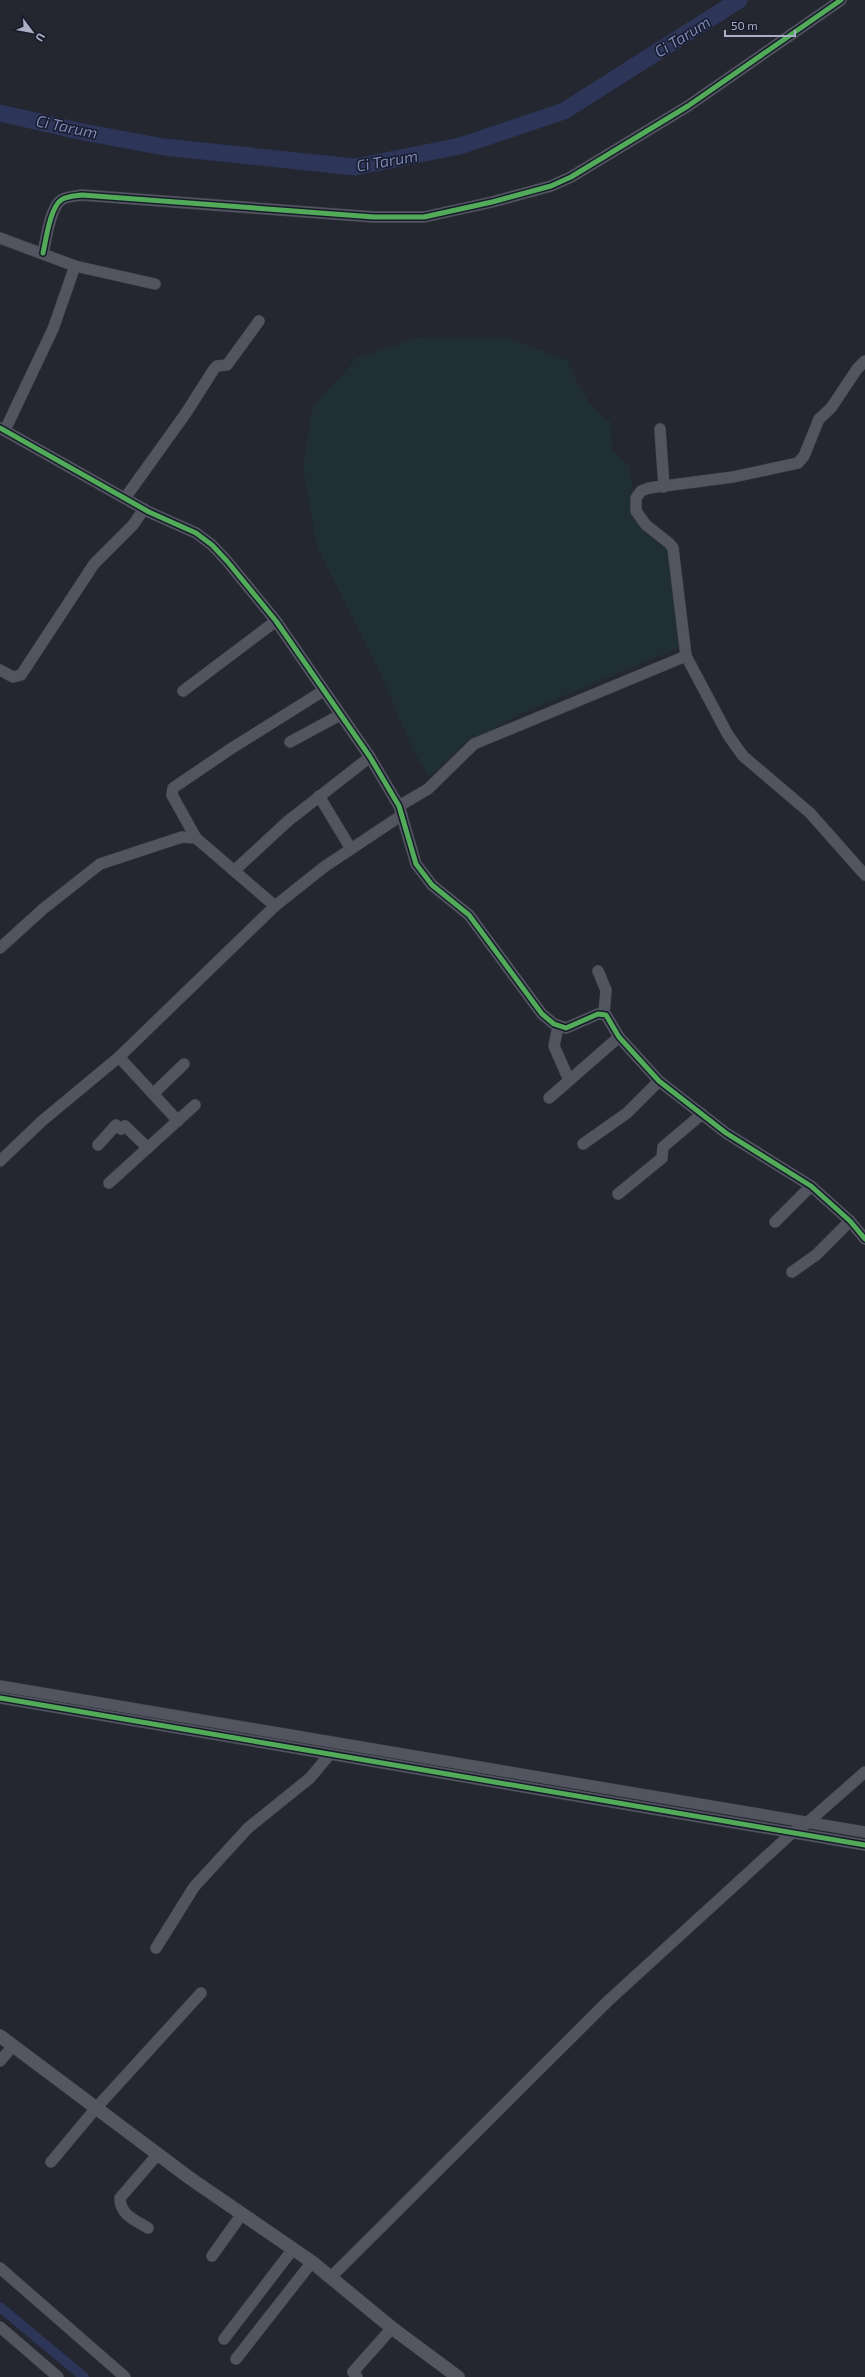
<svg xmlns="http://www.w3.org/2000/svg" width="865" height="2377" font-family="'Exo 2',sans-serif">
	<style>
		.green { fill: #202e36 }
		.lines { fill: none; stroke-linecap: round; stroke-linejoin: round }
		.canal { stroke: #2d3558; stroke-width: 10 }
		.river { stroke: #2d3558; stroke-width: 17 }
		.minor-casing { stroke: #3f4149; stroke-width: 12 }
		.major-casing { stroke: #41434d; stroke-width: 14 }
		.minor { stroke: #525560; stroke-width: 11 }
		.major { stroke: #545762; stroke-width: 13 }
		.cycleway-casing { stroke: #171b2b; stroke-width: 8 }
		.cycleway { stroke: #51ab58; stroke-width: 5 }
		.labels { text-anchor: middle; dominant-baseline: central; stroke-width: 3; stroke-linejoin: round; paint-order: stroke }
		.water-label { font-size: 16px; font-style: italic; fill: #7985b3; stroke: #171b2b }
	</style>
	<rect width="100%" height="100%" fill="#242630"/>
	<path class="green" d="M420,337H505L567,360C580,386 585,405 611,422L612,450L629,466L636,505L673,548L679,597L678,648L521,714L461,746L429,778L412,748L375,662L317,548L303,468L313,406L357,358Z"/>
	<g class="lines">
		<polyline class="canal" points="0,2307 84,2377"/>
		<polyline class="river" points="0,113 83,132 164,147 355,167 460,146 564,111 739,0"/>
		<defs>
			<g id="minor">
				<polyline points="0,238 75,266 155,284"/>
				<path d="M43,253C46,240 50,208 61,200C67,196 76,196 82,195L374,217H424L492,202L551,186L571,177L688,106L841,0"/>
				<polyline points="865,361 857,369 831,408 819,419 804,456 798,463 733,477 649,488 641,491 636,498 636,511 646,525 669,543 673,548 686,656 728,735 743,756 810,813 865,875"/>
				<polyline points="0,428 149,512 196,533 212,545 227,561 276,621 370,757 399,806 416,864 432,885 469,915 542,1014 554,1024 566,1028 598,1014 606,1015 619,1037 659,1081 726,1133 811,1186 850,1221 865,1239"/>
				<polyline points="660,429 664,487"/>
				<polyline points="5,430 53,329 75,266"/>
				<polyline points="125,498 186,413 214,369 217,366 227,365 259,321"/>
				<polyline points="0,670 13,677 21,675 94,564 133,525 144,509"/>
				<polyline points="183,691 276,621"/>
				<polyline points="290,742 340,715"/>
				<polyline points="319,796 351,849"/>
				<polyline points="399,806 428,789 474,744 686,656"/>
				<polyline points="196,838 172,795 173,788 232,748 323,691"/>
				<polyline points="235,870 288,821 370,757"/>
				<polyline points="0,948 43,909 100,864 182,837 196,838 275,906"/>
				<polyline points="598,971 606,990 604,1014"/>
				<polyline points="558,1027 554,1046 569,1080"/>
				<polyline points="119,1057 178,1121"/>
				<polyline points="153,1094 184,1064"/>
				<polyline points="549,1098 619,1037"/>
				<polyline points="583,1144 627,1113 659,1081"/>
				<polyline points="98,1145 116,1125 121,1129 125,1126 148,1148"/>
				<polyline points="0,1161 42,1121 119,1057 275,906 324,867 402,815"/>
				<polyline points="109,1183 195,1105"/>
				<polyline points="618,1194 662,1158 663,1147 702,1114"/>
				<polyline points="775,1222 811,1186"/>
				<polyline points="792,1272 816,1255 850,1221"/>
				<polyline points="0,1686 865,1832"/>
				<polyline points="0,1698 865,1845"/>
				<polyline points="156,1948 194,1887 248,1828 310,1778 330,1754"/>
				<polyline points="0,2061 13,2046"/>
				<polyline points="51,2162 97,2107 201,1993"/>
				<path d="M148,2228C135,2220 120,2215 120,2198L158,2154"/>
				<polyline points="212,2256 242,2214"/>
				<polyline points="0,2268 125,2377"/>
				<polyline points="331,2277 608,2001 792,1833 807,1823 865,1772"/>
				<polyline points="0,2327 58,2377"/>
				<polyline points="224,2339 293,2249"/>
				<polyline points="236,2359 312,2262"/>
				<polyline points="357,2377 353,2372 392,2328"/>
			</g>
			<polyline id="major" points="0,2036 191,2179 312,2262 392,2328 458,2377"/>
		</defs>
		<use href="#minor" class="minor-casing"/>
		<use href="#major" class="major-casing"/>
		<use href="#minor" class="minor"/>
		<use href="#major" class="major"/>
		<defs>
			<g id="cycleway">
				<path d="M43,253C46,240 50,208 61,200C67,196 76,196 82,195L374,217H424L492,202L551,186L571,177L688,106L841,0"/>
				<polyline points="0,428 149,512 196,533 212,545 227,561 276,621 370,757 399,806 416,864 432,885 469,915 542,1014 554,1024 566,1028 598,1014 606,1015 619,1037 659,1081 726,1133 811,1186 850,1221 865,1239"/>
				<polyline points="0,1698 865,1845"/>
			</g>
		</defs>
		<use href="#cycleway" class="cycleway-casing"/>
		<use href="#cycleway" class="cycleway"/>
	</g>
	<g class="labels">
		<g class="water-label">
			<text transform="translate(682 36) rotate(-32)">Ci Tarum</text>
			<text transform="translate(67 126) rotate(12)">Ci Tarum</text>
			<text transform="translate(387 160) rotate(-10)">Ci Tarum</text>
		</g>
	</g>
	<g transform="translate(32 32) rotate(122)" stroke="#171b2b" stroke-width="3" paint-order="stroke">
	<path d="M0-3L7 15L0 10L-7 15Z" fill="#aaafc4"/>
	<text y="-6" font-size="11" font-weight="bold" text-anchor="middle" fill="#aaafc4">U</text>
	</g>
	<path d="M725 30v6h70v-6" fill="none" stroke="#aaafc4" stroke-width="2"/>
	<text x="731" y="30" font-size="12" fill="#aaafc4" stroke="#171b2b" stroke-width="3" paint-order="stroke">50 m</text>
</svg>
